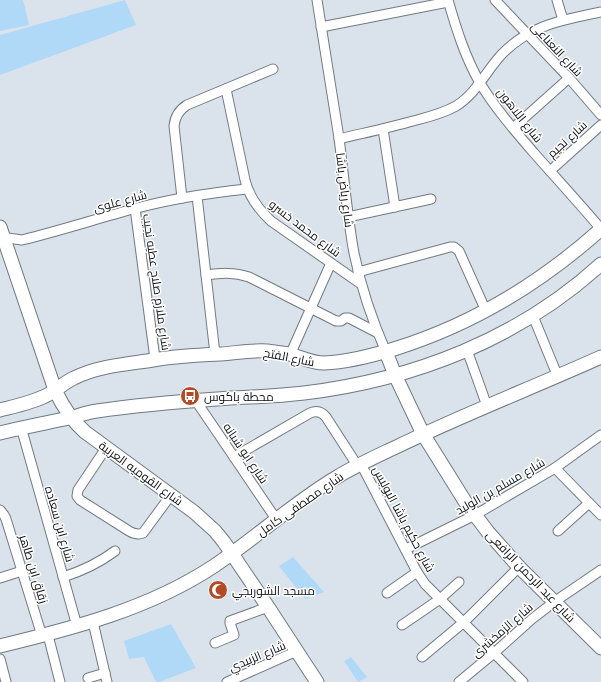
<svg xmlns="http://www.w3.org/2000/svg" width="601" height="682" font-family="Poppins,Cairo,sans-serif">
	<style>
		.green { fill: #b0d9f8 }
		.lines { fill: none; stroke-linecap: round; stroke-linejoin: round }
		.street-casing { stroke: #727a81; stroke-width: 11 }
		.secondary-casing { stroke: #727a81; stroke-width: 15 }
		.street { stroke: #fff; stroke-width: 9 }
		.secondary { stroke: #fff; stroke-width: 13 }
		.labels { text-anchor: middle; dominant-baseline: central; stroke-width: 3; stroke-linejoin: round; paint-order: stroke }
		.street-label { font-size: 12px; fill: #0c0f12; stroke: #fff }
		.poi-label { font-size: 12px; fill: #0c0f12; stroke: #fff; text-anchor: start }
	</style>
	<rect width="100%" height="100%" fill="#dae3eb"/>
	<g class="green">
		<polygon points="0,0 23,0 29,25 0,31"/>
		<polygon points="125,0 136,25 0,75 0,35"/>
		<polygon points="293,557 324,592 305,599 279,566"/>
		<polygon points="171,624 196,668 159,682 156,682 144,657 129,659 124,641"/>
		<polygon points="351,657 367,677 358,682 344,661"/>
	</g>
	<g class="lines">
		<defs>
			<g id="street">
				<path d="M317,0C324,46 332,92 339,138C344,177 347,215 354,253C361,287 372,320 386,352"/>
				<path d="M448,0C456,28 465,57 480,83C495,108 515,131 534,153C556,178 579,203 601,229"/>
				<polyline points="495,0 569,78 601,115"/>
				<polyline points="557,0 563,20"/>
				<polyline points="321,27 448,2"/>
				<path d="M226,89L245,180C249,197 258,209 271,221L361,284"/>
				<polyline points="513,128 569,78"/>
				<polyline points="383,129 395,207"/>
				<path d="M339,139C364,133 388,128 413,121C428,117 442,114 456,106C476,94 486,71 502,54C530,25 563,20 601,12"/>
				<polyline points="550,171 601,125"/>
				<polyline points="197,196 215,354"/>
				<path d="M182,198L174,126C175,116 179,110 187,105L273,69"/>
				<polyline points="135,208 155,359"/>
				<polyline points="348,217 431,199"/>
				<path d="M0,237L15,239L22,240C59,231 96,219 133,209C170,199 209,193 247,189"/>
				<polyline points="358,272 450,247 454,247 459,251 486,311"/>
				<path d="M206,275C221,273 234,272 249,277L336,321H341L345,318H349L378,333"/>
				<polyline points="533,316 558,377"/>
				<polyline points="467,350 487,406"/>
				<polyline points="290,355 331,263"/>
				<polyline points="196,401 276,519"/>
				<polyline points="21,427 77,626"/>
				<path d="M106,448L78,490L77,496L80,500L129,531C134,534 138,535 143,533L171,495"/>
				<path d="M234,457L310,413C317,410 322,412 326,417L357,465"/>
				<polyline points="361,464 417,572 425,584 523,682"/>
				<polyline points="555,468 601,515"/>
				<polyline points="0,510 4,515 6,519 42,636"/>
				<polyline points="558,531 589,503"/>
				<polyline points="406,549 475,515 555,468 601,435"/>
				<path d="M63,577C82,571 99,563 115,551"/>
				<polyline points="0,578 22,571"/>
				<polyline points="387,593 417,572"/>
				<polyline points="93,622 107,682"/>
				<polyline points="402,625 440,599 459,582"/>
				<polyline points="48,635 60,682"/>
				<polyline points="215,643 234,635 230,623 230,621 268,607"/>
				<polyline points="422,657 464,622 519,567"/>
				<polyline points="0,659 6,682"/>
				<polyline points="88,678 105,673"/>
				<polyline points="227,682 297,651"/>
				<polyline points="459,682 494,653 532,619 554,602 601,570"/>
			</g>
			<g id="secondary">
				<path d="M0,227L55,390C63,407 71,420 85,432L194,512L215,531L224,542L268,607L317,682"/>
				<polyline points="386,352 395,375 423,434 466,503 488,532 519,567 601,648"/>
				<path d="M0,410C16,406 35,402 49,394C58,389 65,382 74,378C98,366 127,364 153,360C176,356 199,355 221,354C236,353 252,350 267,351C274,352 282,353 289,354C301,357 312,363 324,363C348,362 371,356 394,349C471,325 541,283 601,229"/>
				<path d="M0,433C23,427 46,423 69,418C78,416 87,412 97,411C141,404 186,401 230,398C255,397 279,396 304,393C413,380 519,339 601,264"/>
				<path d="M0,646C74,628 149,609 214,566C256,538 293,503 337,477C355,466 375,457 394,448C462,415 532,388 601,357"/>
			</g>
		</defs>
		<use href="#street" class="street-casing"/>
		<use href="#secondary" class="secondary-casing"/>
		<use href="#street" class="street"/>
		<use href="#secondary" class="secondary"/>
	</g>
	<defs>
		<symbol id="bus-disc" viewBox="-11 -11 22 22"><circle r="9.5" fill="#b24b27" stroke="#fff"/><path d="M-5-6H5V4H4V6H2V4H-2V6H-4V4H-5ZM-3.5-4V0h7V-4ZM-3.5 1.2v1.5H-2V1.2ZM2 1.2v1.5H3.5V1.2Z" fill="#fff"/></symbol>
		<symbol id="mosque-disc" viewBox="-11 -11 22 22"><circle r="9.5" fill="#b24b27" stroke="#fff"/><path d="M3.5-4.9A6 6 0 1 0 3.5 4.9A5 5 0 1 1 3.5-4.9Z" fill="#fff"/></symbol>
	</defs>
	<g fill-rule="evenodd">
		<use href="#bus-disc" x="179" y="385" width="22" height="22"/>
		<use href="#mosque-disc" x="207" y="579" width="22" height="22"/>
	</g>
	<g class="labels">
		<g class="street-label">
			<text transform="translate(557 49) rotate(47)">شارع النعناعى</text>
			<text transform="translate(520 115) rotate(52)">شارع اللاهون</text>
			<text transform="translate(567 139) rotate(-42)">شارع نجيم</text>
			<text transform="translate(345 190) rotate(83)">شارع رياض باشا</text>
			<text transform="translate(120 201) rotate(-15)">شارع علوى</text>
			<text transform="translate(305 228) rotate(37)">شارع محمد خسرو</text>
			<text transform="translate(157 282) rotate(82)">شارع ملازم صلاح عطيه نجيب</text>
			<text transform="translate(289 357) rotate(11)">شارع الفتح</text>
			<text transform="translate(246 453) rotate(56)">شارع ابو شبانه</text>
			<text transform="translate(141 473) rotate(36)">شارع القوميه العربية</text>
			<text transform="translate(500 486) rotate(-30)">شارع مسلم بن الوليد</text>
			<text transform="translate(300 504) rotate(-35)">شارع مصطفى كامل</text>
			<text transform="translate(404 519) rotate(62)">شارع حكيم باشا البوليس</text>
			<text transform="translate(60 524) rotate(74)">شارع ابن سعاده</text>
			<text transform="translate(34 569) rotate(73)">زقاق ابن طاهر</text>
			<text transform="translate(531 576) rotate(46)">شارع عبد الرحمن الرافعى</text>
			<text transform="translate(502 630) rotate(-41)">شارع الزمخشرى</text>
			<text transform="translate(257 656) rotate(-23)">شارع الزبيدي</text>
		</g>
		<g class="poi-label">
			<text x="204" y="396">محطة باكوس</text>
			<text x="232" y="590">مسجد الشوربجي</text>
		</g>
	</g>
</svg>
